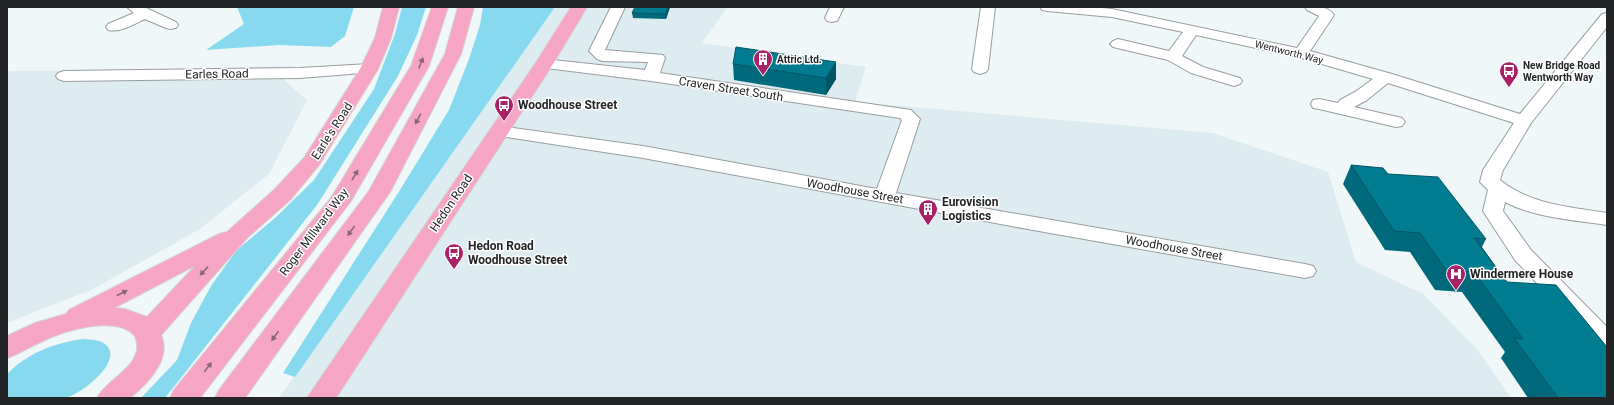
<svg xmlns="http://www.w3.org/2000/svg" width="1614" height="405" font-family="Roboto,sans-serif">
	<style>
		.built { fill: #ddecf0 }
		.green { fill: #86d9ee }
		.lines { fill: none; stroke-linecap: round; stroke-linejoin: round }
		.minor-casing { stroke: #979d9f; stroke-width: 2 }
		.trunk-casing { stroke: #d3d3d4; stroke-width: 2 }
		.minor { fill: #fff; fill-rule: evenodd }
		.trunk { fill: #f6a6c4; fill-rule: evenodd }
		.wall { fill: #006a7c }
		.shaded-wall { fill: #005665 }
		.building { fill: #007b90; stroke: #005665 }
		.oneway { fill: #8c6675 }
		.labels { text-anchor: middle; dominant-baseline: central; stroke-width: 3; stroke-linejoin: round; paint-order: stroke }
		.far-street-label { font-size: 10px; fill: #232526; stroke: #fff }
		.far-poi-label { font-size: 10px; font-weight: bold; fill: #232526; stroke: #fff; text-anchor: start }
		.street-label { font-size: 12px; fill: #232526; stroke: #fff }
		.poi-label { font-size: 12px; font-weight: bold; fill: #232526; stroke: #fff; text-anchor: start }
	</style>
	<rect width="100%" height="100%" fill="#f0f7f8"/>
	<g class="built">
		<polygon points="555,7 728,7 702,43 866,67 855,102 1213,133 1328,172 1356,262 1423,294 1477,349 1511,398 279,398"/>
		<polygon points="295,66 284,80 307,100 269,174 200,229 93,289 7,323 7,71 162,70"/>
	</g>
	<g class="green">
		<polygon points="237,7 354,7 345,36 331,47 279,45 206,50 244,24"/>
		<polygon points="402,7 426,7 417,35 398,76 317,205 165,398 141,398 177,360 191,323 211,286 236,251 275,218 314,180 374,89 395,34"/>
		<polygon points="483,7 555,7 295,377 283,373 400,190 449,110 469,59 480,25"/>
		<path d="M83,339C90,340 101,339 106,345C124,361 82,393 68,397C58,401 20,398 7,398V374C28,353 54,343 83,339Z"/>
	</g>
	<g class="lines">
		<defs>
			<g id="minor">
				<path d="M127,7H144L176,22L178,25L176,28L171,29L166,28L145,19C134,24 120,33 108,30L106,27L108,24L134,13Z"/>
				<polygon points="611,7 625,7 605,50 663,55 665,58 660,73 911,110 920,119 896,193 1305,264 1313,266 1316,271 1313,276 1305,278 1033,230 643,158 493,135 490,131 493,127 499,126 643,146 877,189 902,120 900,118 651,81 538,67 536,64 538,61 544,59 645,70 648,62 602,61 597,59 589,51"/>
				<polygon points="830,7 844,7 837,21 832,22 827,21 825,18"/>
				<polygon points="981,7 995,7 988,69 986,72 980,74 974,72 972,69"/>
				<path d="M1040,7H1093L1112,9L1297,48L1319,16L1307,10L1305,7C1315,7 1327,5 1334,15L1310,51L1392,74L1520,114L1602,14L1607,13V27L1531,123L1503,170L1500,180C1531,205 1570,207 1607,213V225C1574,220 1535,218 1505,202L1503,211L1531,250L1607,327V351L1598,348L1515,260L1483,211L1488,190L1480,182L1483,170L1514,123L1388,83L1367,100L1354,107L1402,118L1405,122L1402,126L1396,127L1319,109L1313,108L1311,104L1313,100L1319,99L1338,103L1340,100L1355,92L1373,79L1298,57L1196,35L1182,56L1203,67L1240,78L1242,81L1240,84L1234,86L1191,73L1168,60L1113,47L1110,44L1113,41L1118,39L1169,51L1183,32L1112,17L1047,11L1042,10Z"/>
				<polygon points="369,64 375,66 377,69 375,72 300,78 64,81 58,79 56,76 58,73 64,71 300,68"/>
			</g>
			<g id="trunk">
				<path d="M383,7H399L391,38L378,69L319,165L290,200L248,237L161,335C172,359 147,384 130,398H97C107,378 147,365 135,336C116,314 63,331 41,342C29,347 19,354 7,358V336L35,323L66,314L69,310L219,234L227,232L274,190L304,158L360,69L375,38ZM196,265L147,317L125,309L114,308Z"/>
				<polygon points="432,7 448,7 429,66 351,201 200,398 170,398 174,390 331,198 411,66"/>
				<polygon points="458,7 474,7 461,54 390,192 245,398 215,398 219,390 369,191 445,54"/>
				<polygon points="571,7 587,7 553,64 336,398 307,398 535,64"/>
			</g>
		</defs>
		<use href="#minor" class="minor-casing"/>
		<use href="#trunk" class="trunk-casing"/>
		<use href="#minor" class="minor"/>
		<use href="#trunk" class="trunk"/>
	</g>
	<g class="wall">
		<polygon points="670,7 666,19 633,18 632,13"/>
		<polygon points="836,62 836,79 826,95 734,80 733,64"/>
		<polygon points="1351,165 1388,174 1486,239 1482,247 1507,282 1607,398 1528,398 1501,358 1505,352 1462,292 1435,290 1410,252 1385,250 1343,184"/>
	</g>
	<g class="shaded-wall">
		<polygon points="668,7 670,7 666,19 665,14"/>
		<polygon points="836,62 836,79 826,95 826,78"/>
	</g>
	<g class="building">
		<polygon points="635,7 668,7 665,14 632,13"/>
		<polygon points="736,47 836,62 826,78 733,64"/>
		<polygon points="1351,165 1383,168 1388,174 1438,177 1486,239 1474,238 1507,282 1556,285 1607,347 1607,398 1558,398 1514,338 1523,339 1474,272 1446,270 1420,233 1394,231"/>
	</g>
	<defs><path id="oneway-solid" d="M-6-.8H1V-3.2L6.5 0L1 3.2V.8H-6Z"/></defs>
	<g class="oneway">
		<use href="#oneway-solid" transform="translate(421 63) rotate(-68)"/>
		<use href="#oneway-solid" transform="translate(418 119) rotate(118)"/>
		<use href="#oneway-solid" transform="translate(355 175) rotate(-59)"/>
		<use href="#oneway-solid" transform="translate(351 231) rotate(126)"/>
		<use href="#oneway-solid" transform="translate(204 271) rotate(133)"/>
		<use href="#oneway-solid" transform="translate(122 293) rotate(-27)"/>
		<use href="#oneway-solid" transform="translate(275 336) rotate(126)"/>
		<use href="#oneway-solid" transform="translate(208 367) rotate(-52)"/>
	</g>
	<defs>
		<symbol id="building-pin" viewBox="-11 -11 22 30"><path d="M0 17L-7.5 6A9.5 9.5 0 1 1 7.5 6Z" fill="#a92166" stroke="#fff"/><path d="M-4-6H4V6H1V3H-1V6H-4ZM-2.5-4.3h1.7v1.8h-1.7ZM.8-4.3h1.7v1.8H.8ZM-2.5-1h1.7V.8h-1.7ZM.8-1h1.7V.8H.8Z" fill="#fff"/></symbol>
		<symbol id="bus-pin" viewBox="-11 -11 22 30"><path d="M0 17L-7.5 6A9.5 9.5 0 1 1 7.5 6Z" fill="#a92166" stroke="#fff"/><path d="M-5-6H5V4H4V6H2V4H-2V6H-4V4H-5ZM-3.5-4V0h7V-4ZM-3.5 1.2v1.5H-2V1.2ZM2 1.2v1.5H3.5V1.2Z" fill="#fff"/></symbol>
		<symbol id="hospital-pin" viewBox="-11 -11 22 30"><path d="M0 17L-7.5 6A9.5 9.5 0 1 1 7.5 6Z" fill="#a92166" stroke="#fff"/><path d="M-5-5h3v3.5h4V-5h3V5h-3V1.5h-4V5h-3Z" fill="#fff"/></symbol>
	</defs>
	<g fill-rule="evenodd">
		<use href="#building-pin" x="752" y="48" width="22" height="30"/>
		<use href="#bus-pin" x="1498" y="60" width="22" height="30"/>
		<use href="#bus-pin" x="493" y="94" width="22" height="30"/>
		<use href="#building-pin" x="917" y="198" width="22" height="30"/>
		<use href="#bus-pin" x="443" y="242" width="22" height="30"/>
		<use href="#hospital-pin" x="1445" y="263" width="22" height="30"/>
	</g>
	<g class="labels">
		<g class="far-street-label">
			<text transform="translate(1289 52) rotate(14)">Wentworth Way</text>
		</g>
		<g class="far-poi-label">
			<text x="777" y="59">Attric Ltd.</text>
			<text x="1523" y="65">New Bridge Road<tspan x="1523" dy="12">Wentworth Way</tspan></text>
		</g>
		<g class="street-label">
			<text transform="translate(217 74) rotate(-1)">Earles Road</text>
			<text transform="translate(731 89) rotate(9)">Craven Street South</text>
			<text transform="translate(332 131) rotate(-57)">Earle's Road</text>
			<text transform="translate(855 191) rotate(10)">Woodhouse Street</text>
			<text transform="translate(451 203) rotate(-56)">Hedon Road</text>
			<text transform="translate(314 232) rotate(-53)">Roger Millward Way</text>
			<text transform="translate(1174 248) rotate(10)">Woodhouse Street</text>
		</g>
		<g class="poi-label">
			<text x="518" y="105">Woodhouse Street</text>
			<text x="942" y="202">Eurovision<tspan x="942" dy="14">Logistics</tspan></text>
			<text x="468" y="246">Hedon Road<tspan x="468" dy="14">Woodhouse Street</tspan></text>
			<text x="1470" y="274">Windermere House</text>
		</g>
	</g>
	<rect width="1614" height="405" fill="none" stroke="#232526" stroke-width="16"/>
</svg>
